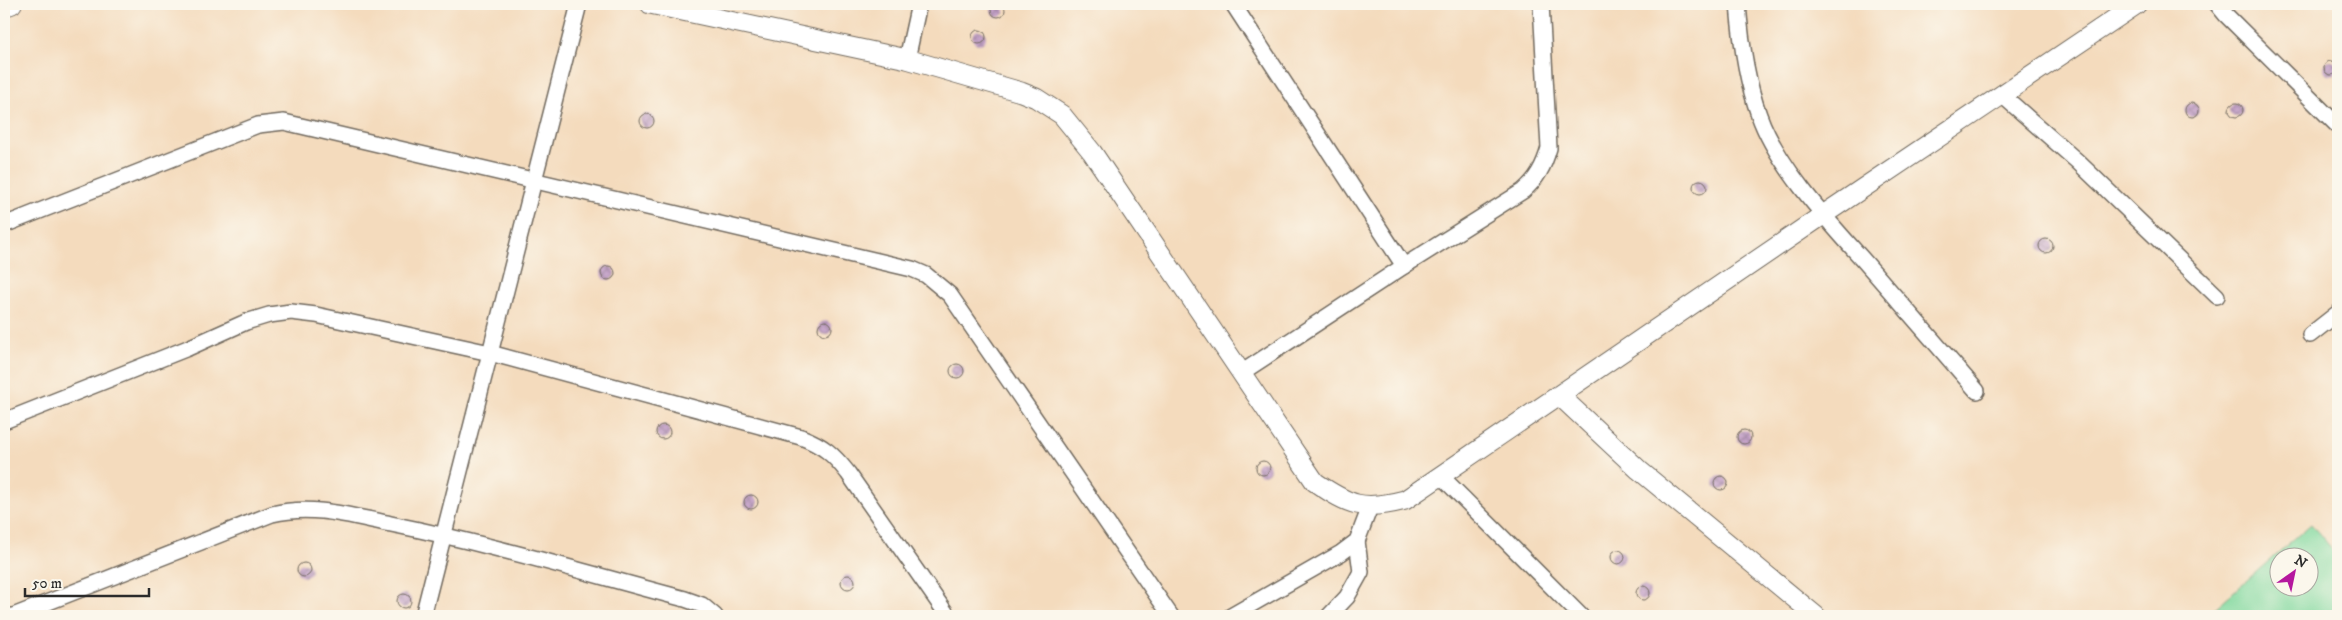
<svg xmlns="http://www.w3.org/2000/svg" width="2342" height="620" font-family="'IM FELL DW Pica',serif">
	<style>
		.pitch { fill: #7fd89d; stroke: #558264; fill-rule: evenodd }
		.building { fill: url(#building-cross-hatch) }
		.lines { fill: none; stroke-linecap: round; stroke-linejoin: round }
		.minor-casing { stroke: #71695e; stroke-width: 18 }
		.tertiary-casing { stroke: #71695e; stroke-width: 21 }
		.minor { stroke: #fff; stroke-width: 15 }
		.tertiary { stroke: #fff; stroke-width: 19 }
	</style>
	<defs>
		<pattern id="building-cross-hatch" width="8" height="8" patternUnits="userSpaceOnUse" patternTransform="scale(1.25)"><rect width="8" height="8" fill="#bc95c2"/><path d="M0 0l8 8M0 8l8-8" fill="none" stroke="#997a9e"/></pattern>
	</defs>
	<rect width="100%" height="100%" fill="#fbf7ec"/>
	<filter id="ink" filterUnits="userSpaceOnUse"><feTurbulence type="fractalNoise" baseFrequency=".02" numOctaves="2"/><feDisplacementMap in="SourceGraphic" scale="10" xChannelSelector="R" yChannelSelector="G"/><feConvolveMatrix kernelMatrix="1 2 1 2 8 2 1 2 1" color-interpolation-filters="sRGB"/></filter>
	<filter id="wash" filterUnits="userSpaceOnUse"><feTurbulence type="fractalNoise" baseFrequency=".0096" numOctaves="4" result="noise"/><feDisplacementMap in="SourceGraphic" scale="20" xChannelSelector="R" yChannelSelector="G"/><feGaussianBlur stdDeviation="1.12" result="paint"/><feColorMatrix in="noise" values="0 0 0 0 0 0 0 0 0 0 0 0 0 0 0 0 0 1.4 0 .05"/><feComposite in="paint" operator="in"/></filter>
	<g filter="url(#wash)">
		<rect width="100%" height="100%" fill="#f4dbbd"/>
		<path class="pitch" d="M2311,524L2338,556V616H2206ZM2280,558H2310V588H2280Z"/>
		<g id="blocks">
			<g class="building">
				<circle cx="998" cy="10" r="7"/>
				<circle cx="979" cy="37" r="7"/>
				<circle cx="2331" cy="68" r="7"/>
				<circle cx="2236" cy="110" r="7"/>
				<circle cx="2192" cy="110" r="7"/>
				<circle cx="647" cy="121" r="7"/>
				<circle cx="1700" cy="187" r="7"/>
				<circle cx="2046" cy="246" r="7"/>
				<circle cx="608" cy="273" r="7"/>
				<circle cx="825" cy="328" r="7"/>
				<circle cx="957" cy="371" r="7"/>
				<circle cx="663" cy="432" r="7"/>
				<circle cx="1744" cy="437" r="7"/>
				<circle cx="1263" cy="468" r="7"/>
				<circle cx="1721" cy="483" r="7"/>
				<circle cx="751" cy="502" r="7"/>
				<circle cx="1618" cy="557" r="7"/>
				<circle cx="304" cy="570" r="7"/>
				<circle cx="848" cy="582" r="7"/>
				<circle cx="1643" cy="593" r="7"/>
				<circle cx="404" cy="601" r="7"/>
			</g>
		</g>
	</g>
	<g filter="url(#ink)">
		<use href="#blocks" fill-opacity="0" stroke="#71695e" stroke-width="1"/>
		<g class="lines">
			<defs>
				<g id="minor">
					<polyline points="1233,4 1404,266"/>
					<path d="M1738,4C1741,42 1746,79 1759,115C1777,166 1829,222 1865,262C1902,305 1940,348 1977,391"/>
					<polyline points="2217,4 2226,15 2338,126"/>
					<polyline points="907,59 919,4"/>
					<polyline points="2002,95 2077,161 2217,296"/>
					<polyline points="4,225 258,125 284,122 912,269 926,275 950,295 1171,616"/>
					<polyline points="2310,335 2338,313"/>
					<path d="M1241,373L1404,266L1523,191C1537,179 1544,166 1549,148L1541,4"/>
					<path d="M4,421L188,348L246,322L269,315L291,312L316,315L490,353L801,437C824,446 833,454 848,473L948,616"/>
					<polyline points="1441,476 1581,616"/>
					<path d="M13,616L272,514C313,504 351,516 391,524C490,544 587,573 685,599L702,605L715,616"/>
					<polyline points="423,616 579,4"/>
					<polyline points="1231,616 1341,553 1357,541 1370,507"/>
					<polyline points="1329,616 1347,597 1361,572 1357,541"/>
				</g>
				<g id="tertiary">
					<path d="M650,4L907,59L1021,92L1036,98L1062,115L1092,152L1315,482C1350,506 1363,511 1405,500L1823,215L2137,4"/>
					<polyline points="4,7 12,4"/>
					<polyline points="1560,396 1639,470 1816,616"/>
				</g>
			</defs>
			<use href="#minor" class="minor-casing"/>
			<use href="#tertiary" class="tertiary-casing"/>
			<use href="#minor" class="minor"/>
			<use href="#tertiary" class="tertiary"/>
		</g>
	</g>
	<rect width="2342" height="620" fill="none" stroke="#fbf7ec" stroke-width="20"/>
	<g transform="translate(2294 572) rotate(33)"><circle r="24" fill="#fbf7ec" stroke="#a8a59f"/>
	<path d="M0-4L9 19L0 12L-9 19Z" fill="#b5179e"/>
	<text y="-8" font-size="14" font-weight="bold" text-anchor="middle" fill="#2b2b2b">N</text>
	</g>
	<path d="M25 588v8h124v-8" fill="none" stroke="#2b2b2b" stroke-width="2.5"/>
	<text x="32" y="588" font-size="15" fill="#2b2b2b" stroke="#fbf7ec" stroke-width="4" paint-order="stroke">50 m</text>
</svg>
